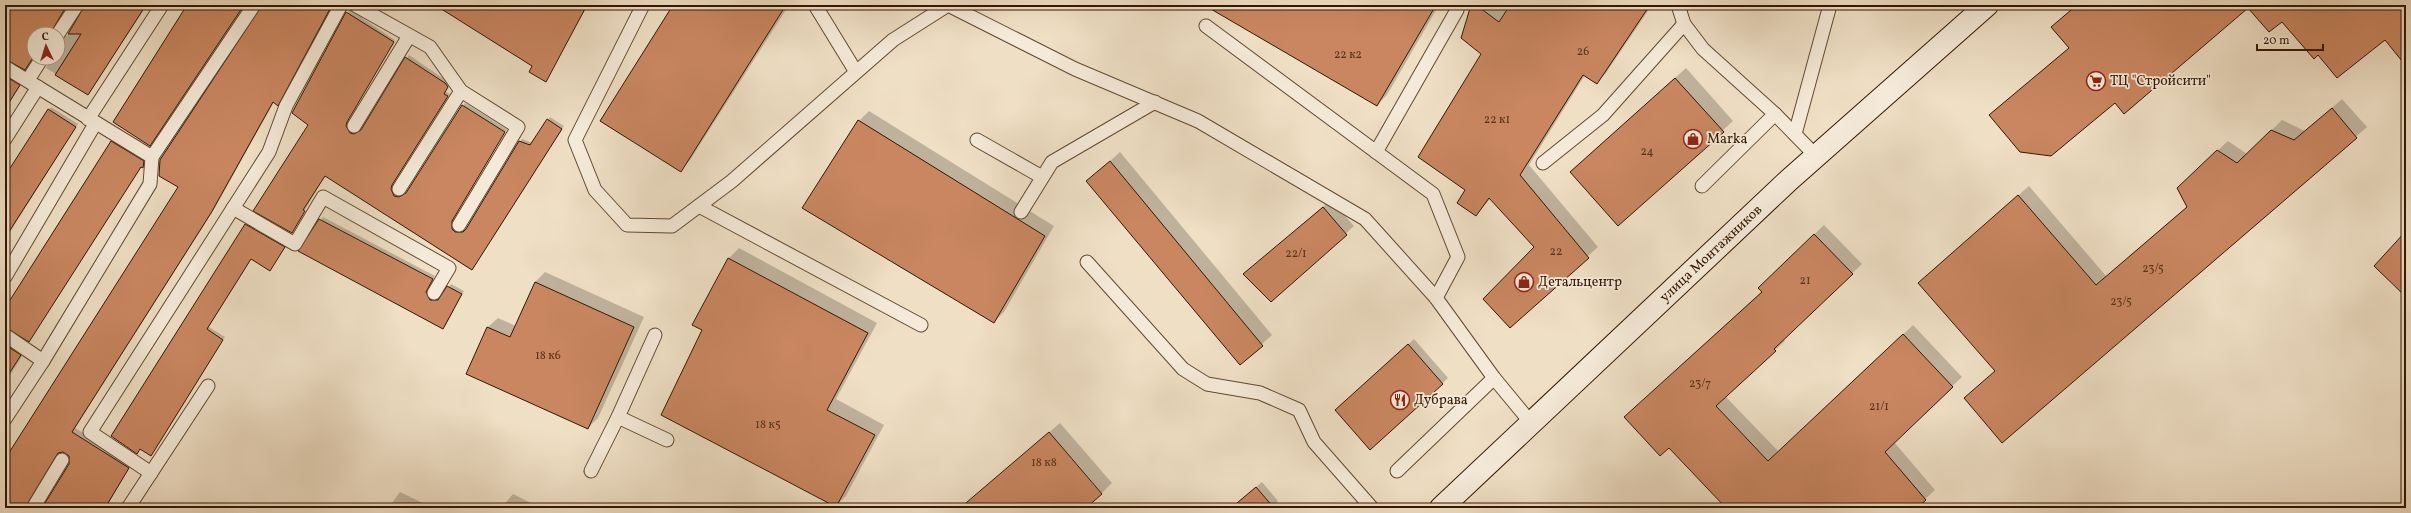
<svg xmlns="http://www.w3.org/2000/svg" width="2411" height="513" font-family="Vollkorn,serif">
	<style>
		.shadow { fill: #0003 }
		.building { fill: #c98661; stroke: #321702 }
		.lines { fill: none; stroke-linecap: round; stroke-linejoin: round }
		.service-casing { stroke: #614933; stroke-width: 15 }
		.secondary-casing { stroke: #321702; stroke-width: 24 }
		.service { stroke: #f5ead9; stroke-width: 13 }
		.secondary { stroke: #f5ead9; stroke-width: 22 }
		.labels { text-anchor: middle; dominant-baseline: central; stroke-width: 3.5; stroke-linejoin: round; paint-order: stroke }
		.number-label { font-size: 12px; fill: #58331a }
		.poi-label { font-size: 14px; fill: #321702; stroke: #f5ead9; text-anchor: start }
		.street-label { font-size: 14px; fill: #321702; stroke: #f5ead9 }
	</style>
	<rect width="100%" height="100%" fill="#efdfc5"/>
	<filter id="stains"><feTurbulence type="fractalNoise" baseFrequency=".005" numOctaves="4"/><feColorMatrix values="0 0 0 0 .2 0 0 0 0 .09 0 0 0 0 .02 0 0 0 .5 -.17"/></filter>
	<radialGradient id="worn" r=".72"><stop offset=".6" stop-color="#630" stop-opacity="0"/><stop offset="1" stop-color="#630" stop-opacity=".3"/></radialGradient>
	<g class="shadow">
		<polygon points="5,5 68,5 56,24 57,34 34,34 34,57 25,69 5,58"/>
		<polygon points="86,5 147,5 88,94 46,68 51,58 58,58 58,35 64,37 68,35"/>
		<polygon points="188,5 245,5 150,145"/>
		<polygon points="262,5 333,5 282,100 278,104 274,102 215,208 75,428 132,463 106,508 44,508 70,465 71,460 67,453 62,451 57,454 30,499 30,508 5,508 5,461 180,187"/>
		<polygon points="437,5 588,5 546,80 534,66"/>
		<polygon points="675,5 789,5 690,160 681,170"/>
		<polygon points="1206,5 1439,5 1387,95 1377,105"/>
		<polygon points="1472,5 1498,5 1507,12 1512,5 1652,5 1606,73 1596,83 1585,75 1529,165 1598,247 1510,326 1535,247 1491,198 1476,215 1467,189 1482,53"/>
		<polygon points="2076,5 2406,5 2406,64 2385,38 2318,53 2282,20 2248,6 2115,102 1990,115 2070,47 2053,27"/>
		<polygon points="351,7 363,15 362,18 395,40 349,118 348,123 352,130 357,132 363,129 409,55 450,83 445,91 450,94 394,181 393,186 397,193 402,195 408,192 465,103 507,129 454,217 454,226 458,230 466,230 522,139 533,143 550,117 564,126 472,269 325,176 292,232 309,125 293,113"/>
		<polygon points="5,67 24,80 5,110"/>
		<polygon points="1686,68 1733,121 1619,225 1571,172"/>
		<polygon points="2342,99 2367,127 2002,442 1996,371 1919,283 2029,186 2106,276 2188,206 2188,178 2228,141 2247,154 2282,120 2305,131"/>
		<polygon points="51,107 78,124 5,240 5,178"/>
		<polygon points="869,111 1054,226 1004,312 994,322 859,121"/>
		<polygon points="114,139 146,159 145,164 142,166 29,341 5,327 5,310"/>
		<polygon points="1120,152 1272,335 1240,364 1088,181"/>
		<polygon points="1331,200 1354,226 1271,301 1244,274"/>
		<polygon points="323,217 435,276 428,289 433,298 441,298 451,284 464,291 446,325 443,328 299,251"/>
		<polygon points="248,222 287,245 270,270 252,258 209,327 225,337 153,452"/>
		<polygon points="1824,225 1862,264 1783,339 1785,341 1775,350 1725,396 1779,452 1913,325 1962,377 1894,442 1935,490 1915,508 1727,508 1669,447 1625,417 1762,291 1769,278"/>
		<polygon points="739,248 877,323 836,399 884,425 846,496 836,506 703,330 694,324 729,258"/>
		<polygon points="545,272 644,317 598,418 588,428 488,327 498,318 516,326 535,282"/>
		<polygon points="1414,339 1448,378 1371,448 1341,405"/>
		<polygon points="5,340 23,355 5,383"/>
		<polygon points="1060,423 1112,483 1102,493 1085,508 961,508"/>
		<polygon points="1262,482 1278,501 1271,508 1231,508"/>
		<polygon points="400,492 433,508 388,508"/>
		<polygon points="513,494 541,508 501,508"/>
	</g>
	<g class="building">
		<polygon points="14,5 67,5 50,34 34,34 34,56 25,70 5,59 5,18"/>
		<polygon points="85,5 146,5 88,95 55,75 81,34 68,34"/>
		<polygon points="187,5 244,5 150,146 113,122"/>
		<polygon points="262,5 332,5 278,106 273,102 211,213 72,432 129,468 105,508 42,508 69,464 69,456 63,452 58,453 25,508 5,508 5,459 178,187 159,176 160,160"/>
		<polygon points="435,5 587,5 546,82 529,72 532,66"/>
		<polygon points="673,5 786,5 681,172 600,121"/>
		<polygon points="1204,5 1436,5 1377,106"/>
		<polygon points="1471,5 1476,5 1499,22 1510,5 1650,5 1597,84 1583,75 1520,175 1589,258 1510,328 1483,299 1534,247 1489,198 1476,216 1457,203 1465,190 1418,157 1481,54 1461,38"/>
		<polygon points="2077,5 2406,5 2406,66 2385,40 2337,78 2318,55 2314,59 2282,22 2269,32 2248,8 2124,114 2115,103 2051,156 2020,152 1989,115 2069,48 2051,27"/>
		<polygon points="346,12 394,42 347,122 346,126 350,133 354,134 361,130 405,57 445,83 448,87 444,94 448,96 392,185 391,189 394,196 399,197 406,193 462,105 505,132 452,221 452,229 455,232 463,232 466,229 519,141 530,145 547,119 562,129 472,270 325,176 303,210 305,211 292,233 253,211 308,125 292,113"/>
		<polygon points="5,76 20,85 5,109"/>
		<polygon points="1675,78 1724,132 1618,226 1570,172"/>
		<polygon points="2332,108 2357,138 2002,443 1964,398 1995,371 1918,283 2018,195 2096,285 2187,207 2177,188 2217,150 2237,163 2271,130 2294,140"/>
		<polygon points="48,109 76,127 5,238 5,176"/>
		<polygon points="858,120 1045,236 994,323 802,208"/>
		<polygon points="111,141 144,161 143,168 141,167 29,342 5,327 5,308"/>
		<polygon points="1110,161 1263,346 1240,365 1086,181"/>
		<polygon points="1323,207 1347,235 1271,302 1243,274"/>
		<polygon points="319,219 433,279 426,292 430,300 438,300 447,286 462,294 443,329 298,251"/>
		<polygon points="245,224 285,247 270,271 251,259 207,329 223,340 151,456 140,449 137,454 111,436"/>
		<polygon points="2406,231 2406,297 2374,266"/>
		<polygon points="1814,234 1853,274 1774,349 1776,351 1716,406 1768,461 1903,334 1953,387 1885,452 1926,500 1917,508 1726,508 1669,448 1660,456 1624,417 1762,292 1758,288"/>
		<polygon points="728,258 868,333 827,410 875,435 836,507 661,415 702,330 692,325"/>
		<polygon points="535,282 634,327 588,429 466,374 487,327 510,337"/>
		<polygon points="1408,344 1443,384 1370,450 1335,410"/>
		<polygon points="5,345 21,355 5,380"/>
		<polygon points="1049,432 1102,494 1086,508 960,508"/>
		<polygon points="1256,487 1274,508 1231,508"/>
	</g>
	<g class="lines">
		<defs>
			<g id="service">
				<polyline points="355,5 430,47 461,91 518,127 459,225"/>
				<polyline points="643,5 575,140 595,190 627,225 672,226 732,181 893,40 948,5 1075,69 1198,121 1365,219 1436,298 1494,378 1532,424"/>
				<polyline points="815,5 856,72"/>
				<polyline points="1678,5 1684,24 1703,49 1775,114 1816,156"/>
				<polyline points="1206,26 1433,194 1458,257 1436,298"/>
				<polyline points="58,34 77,5"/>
				<polyline points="5,67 152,157 150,184 43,361"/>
				<polyline points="28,80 42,58"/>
				<polyline points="88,119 162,5"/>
				<polyline points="354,126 409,36"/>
				<polyline points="1795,134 1830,5"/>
				<polyline points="5,139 38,87"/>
				<polyline points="977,140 1042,177"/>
				<polyline points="1376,152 1457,10 1456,5"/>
				<polyline points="152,157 254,5"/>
				<polyline points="1543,163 1603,115 1684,24"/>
				<polyline points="1702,186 1775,114"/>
				<polyline points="399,189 461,91"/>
				<polyline points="699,206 921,325"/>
				<polyline points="233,208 295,244 323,197 449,268 434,293"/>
				<polyline points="1021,212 1052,162 1155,102"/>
				<polyline points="1087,262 1183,369 1207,384 1260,393 1299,410 1314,442 1372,508"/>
				<polyline points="5,277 95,124"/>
				<polyline points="5,335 43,361 5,419"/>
				<polyline points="655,335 618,417 667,440"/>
				<polyline points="591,471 618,417"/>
				<polyline points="1397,471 1494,378"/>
				<polyline points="151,473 90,432 269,152 286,106 341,5"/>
				<polyline points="33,508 62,460"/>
				<polyline points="128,508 208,386"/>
			</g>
			<g id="secondary">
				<path id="s1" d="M1441,508L1789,180L1987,5"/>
			</g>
		</defs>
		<use href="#service" class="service-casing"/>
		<use href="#secondary" class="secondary-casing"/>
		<use href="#service" class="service"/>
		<use href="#secondary" class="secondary"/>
	</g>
	<defs>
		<symbol id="supermarket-ring" viewBox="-11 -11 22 22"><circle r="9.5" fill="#f5ead9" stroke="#8f2418" stroke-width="1.5"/><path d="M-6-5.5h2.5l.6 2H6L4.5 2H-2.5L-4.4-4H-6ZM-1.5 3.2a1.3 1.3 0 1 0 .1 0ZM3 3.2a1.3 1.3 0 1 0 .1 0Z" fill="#8f2418"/></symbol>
		<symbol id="shop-ring" viewBox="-11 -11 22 22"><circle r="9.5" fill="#f5ead9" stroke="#8f2418" stroke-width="1.5"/><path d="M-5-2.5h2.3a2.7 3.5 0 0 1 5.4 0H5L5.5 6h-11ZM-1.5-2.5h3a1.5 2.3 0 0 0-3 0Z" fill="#8f2418"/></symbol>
		<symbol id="restaurant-ring" viewBox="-11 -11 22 22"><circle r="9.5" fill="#f5ead9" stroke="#8f2418" stroke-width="1.5"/><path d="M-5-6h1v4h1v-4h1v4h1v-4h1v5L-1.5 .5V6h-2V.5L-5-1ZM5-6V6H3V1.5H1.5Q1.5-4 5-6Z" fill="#8f2418"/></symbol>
	</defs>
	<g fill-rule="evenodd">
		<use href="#supermarket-ring" x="2085" y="70" width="22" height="22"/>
		<use href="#shop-ring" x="1682" y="128" width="22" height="22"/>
		<use href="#shop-ring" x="1513" y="271" width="22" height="22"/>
		<use href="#restaurant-ring" x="1389" y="389" width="22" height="22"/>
	</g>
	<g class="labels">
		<g class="number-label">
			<text x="1583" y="52">26</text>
			<text x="1348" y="55">22 к2</text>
			<text x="1497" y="120">22 к1</text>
			<text x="1647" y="152">24</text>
			<text x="1556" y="252">22</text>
			<text x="1296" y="254">22/1</text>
			<text x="2153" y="269">23/5</text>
			<text x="1805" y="281">21</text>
			<text x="2121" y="302">23/5</text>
			<text x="548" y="356">18 к6</text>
			<text x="1700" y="384">23/7</text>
			<text x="1879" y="407">21/1</text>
			<text x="768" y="425">18 к5</text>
			<text x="1044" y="463">18 к8</text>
		</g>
		<g class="poi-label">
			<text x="2110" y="81">ТЦ "Стройсити"</text>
			<text x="1707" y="139">Marka</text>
			<text x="1538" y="282">Детальцентр</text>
			<text x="1414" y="400">Дубрава</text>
		</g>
		<g class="street-label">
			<text stroke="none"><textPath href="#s1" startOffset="371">улица Монтажников</textPath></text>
		</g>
	</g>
	<rect width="2411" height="513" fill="none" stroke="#efdfc5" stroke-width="20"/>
	<rect x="6" y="6" width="2399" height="501" fill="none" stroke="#321702" stroke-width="2"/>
	<rect x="10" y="10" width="2391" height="493" fill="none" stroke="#321702"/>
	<g transform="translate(46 46) rotate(356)"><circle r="19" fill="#f5ead9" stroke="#a79683"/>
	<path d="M0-3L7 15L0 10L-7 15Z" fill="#8f2418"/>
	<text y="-6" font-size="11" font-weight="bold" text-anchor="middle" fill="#321702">С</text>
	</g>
	<path d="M2257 44v6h66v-6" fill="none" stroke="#321702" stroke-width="2"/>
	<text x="2263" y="44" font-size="12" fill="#321702" stroke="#f5ead9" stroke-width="3" paint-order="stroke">20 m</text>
	<rect width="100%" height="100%" filter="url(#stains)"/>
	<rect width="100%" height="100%" fill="url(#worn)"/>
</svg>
